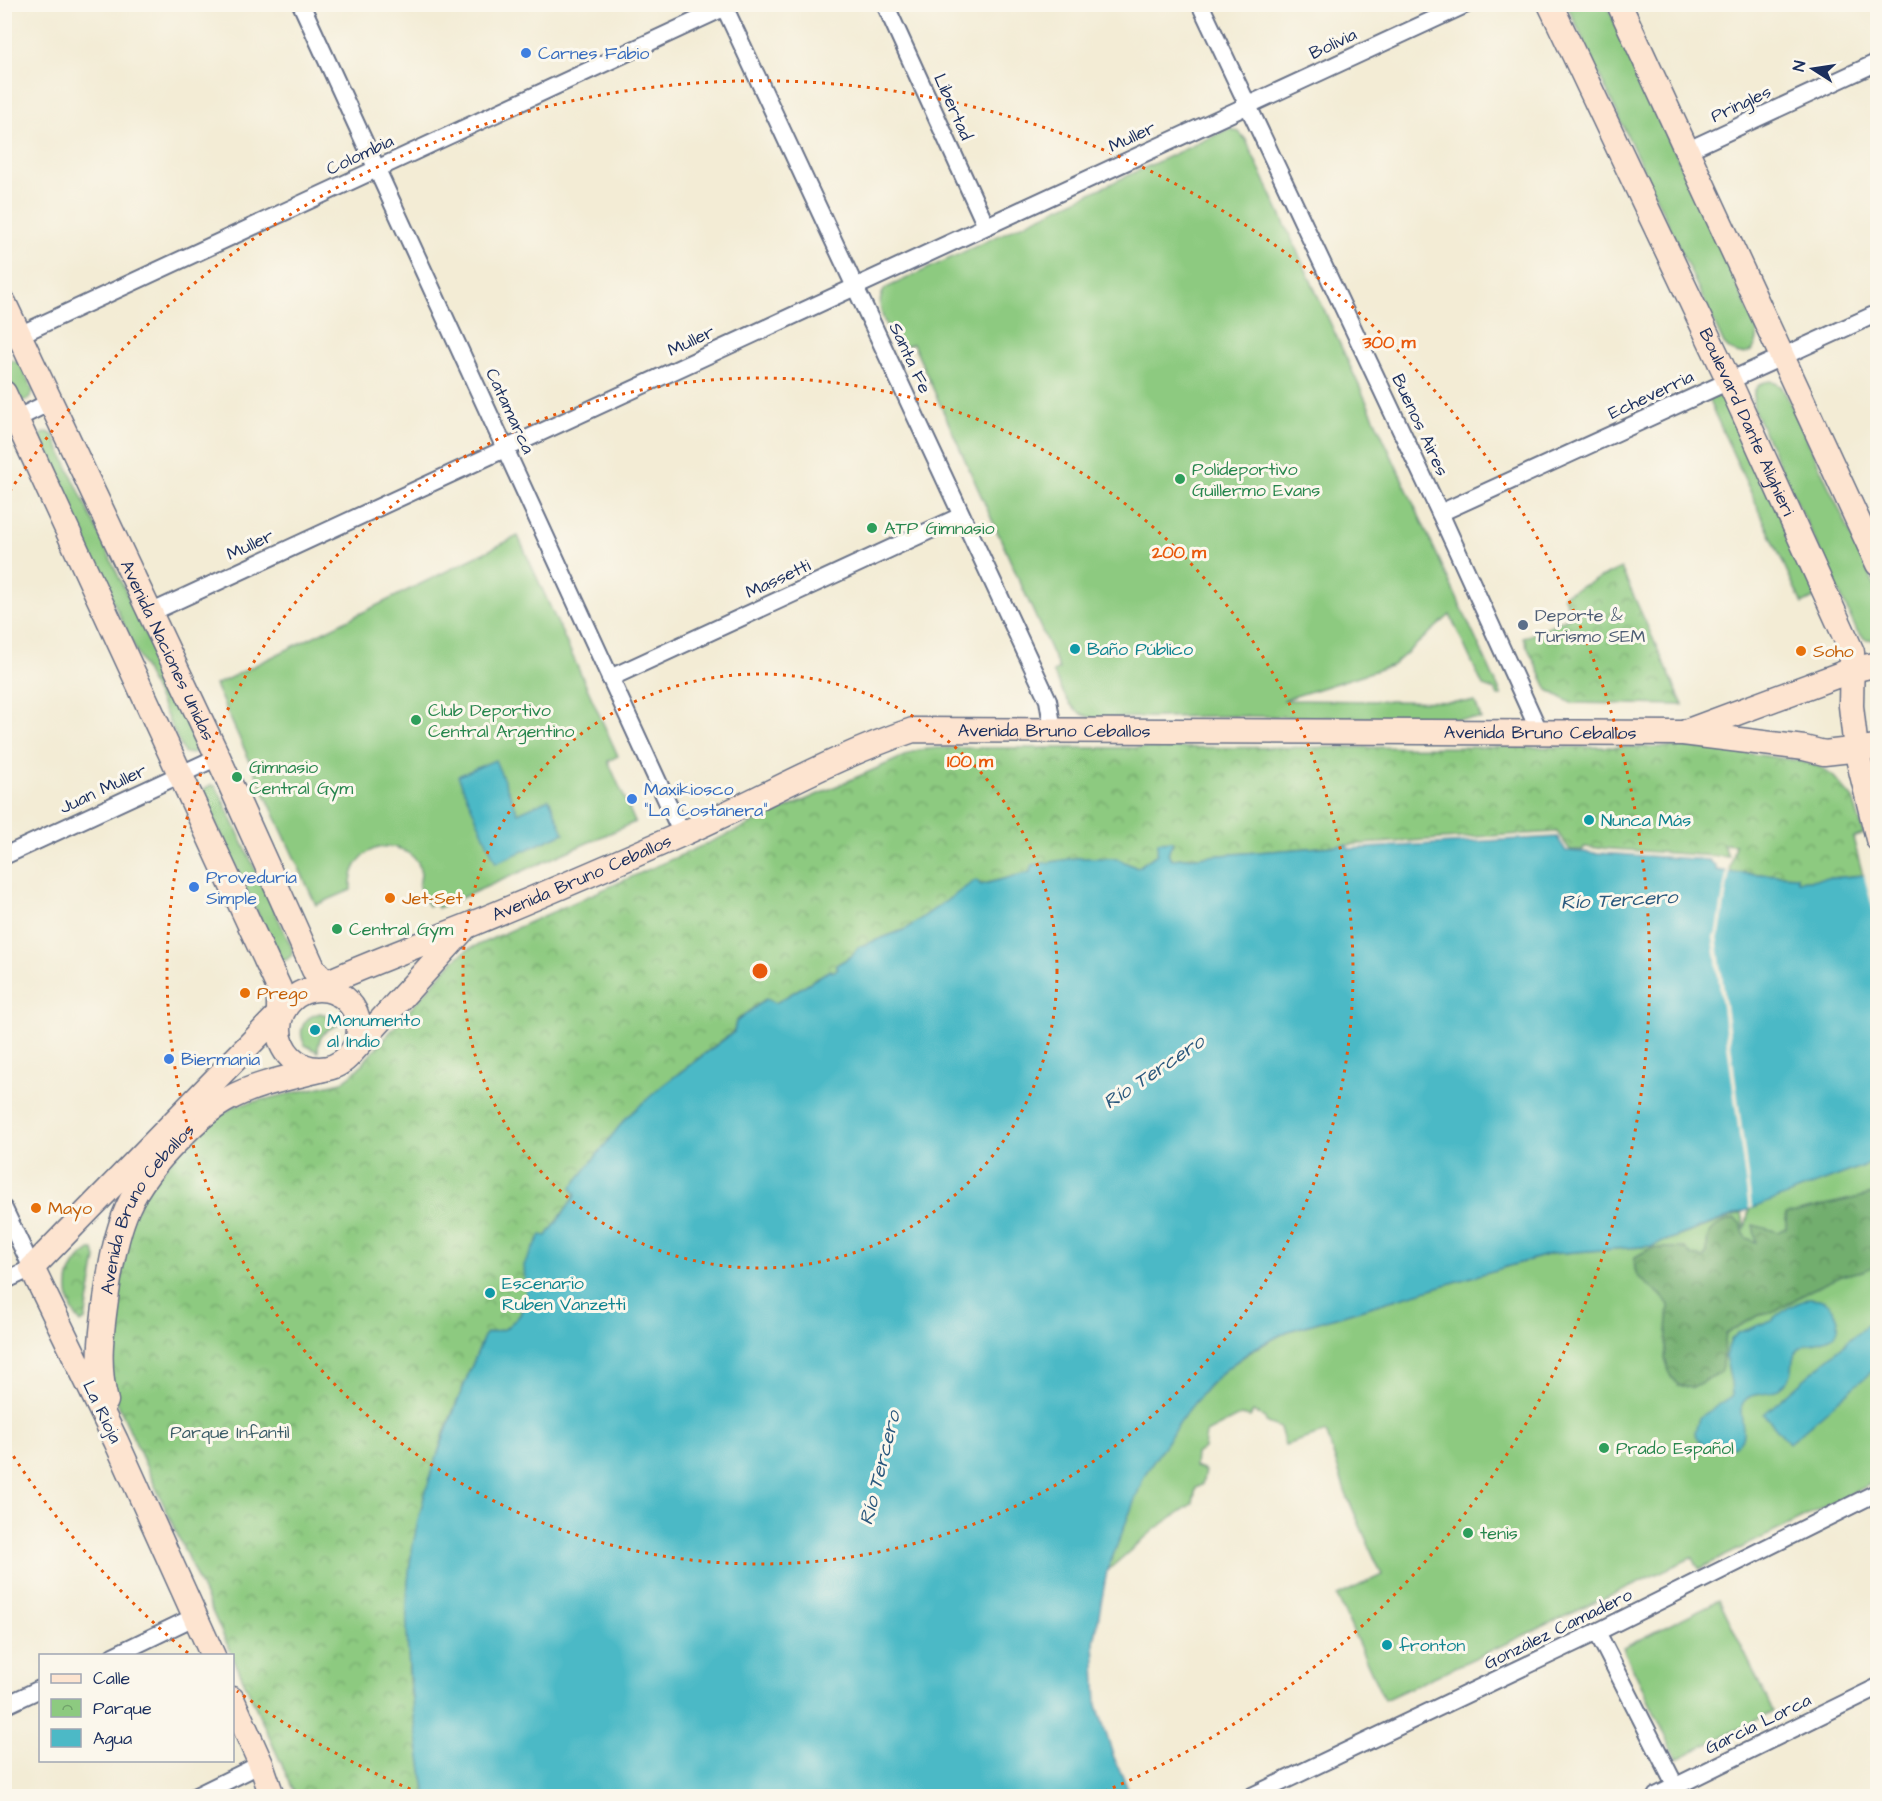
<svg xmlns="http://www.w3.org/2000/svg" width="1882" height="1801" font-family="'Architects Daughter',sans-serif">
	<style>
		.green { fill: #8dca80; stroke: #547c6f; stroke-width: 1.5 }
		.forest { fill: url(#forest-crowns); stroke: #466e66; stroke-width: 1.5 }
		.park { fill: url(#park-crowns); stroke: #547c6f; stroke-width: 1.5 }
		.water { fill: #4cb9c6; stroke: #347492; stroke-width: 1.5 }
		.pier { fill: #f3ecd5 }
		.lines { fill: none; stroke-linecap: round; stroke-linejoin: round }
		.minor-casing { stroke: #677188; stroke-width: 20 }
		.secondary-casing { stroke: #677188; stroke-width: 27 }
		.minor { stroke: #fff; stroke-width: 16 }
		.secondary { stroke: #fde4d0; stroke-width: 24 }
		.ring { fill: none; stroke: #e8590c; stroke-width: 3; stroke-dasharray: 3 6 }
		.shop-dot { fill: #3f7fe0; stroke: #fbf7ec; stroke-width: 2 }
		.leisure-dot { fill: #2e9e5b; stroke: #fbf7ec; stroke-width: 2 }
		.service-dot { fill: #5c6f8a; stroke: #fbf7ec; stroke-width: 2 }
		.culture-dot { fill: #0f9aa8; stroke: #fbf7ec; stroke-width: 2 }
		.food-dot { fill: #e8710a; stroke: #fbf7ec; stroke-width: 2 }
		.labels { text-anchor: middle; dominant-baseline: central; stroke-width: 6; stroke-linejoin: round; paint-order: stroke }
		.street-label { font-size: 18px; fill: #1b2f5e; stroke: #fbf7ec }
		.shop-label { font-size: 18px; fill: #366cbe; stroke: #fbf7ec; text-anchor: start }
		.leisure-label { font-size: 18px; fill: #27864d; stroke: #fbf7ec; text-anchor: start }
		.service-label { font-size: 18px; fill: #4e5e75; stroke: #fbf7ec; text-anchor: start }
		.culture-label { font-size: 18px; fill: #0d838f; stroke: #fbf7ec; text-anchor: start }
		.food-label { font-size: 18px; fill: #c56008; stroke: #fbf7ec; text-anchor: start }
		.park-label { font-size: 18px; fill: #3d5e68; stroke: #fbf7ec }
		.water-label { font-size: 20px; font-style: italic; fill: #2a587d; stroke: #fbf7ec }
		.centre { fill: #e8590c; stroke: #fbf7ec; stroke-width: 3 }
		.ring-label { font-size: 18px; text-anchor: middle; font-weight: bold; fill: #e8590c; stroke: #fbf7ec; stroke-width: 6; stroke-linejoin: round; paint-order: stroke }
	</style>
	<defs>
		<pattern id="forest-crowns" width="20" height="18" patternUnits="userSpaceOnUse" patternTransform="scale(1.5)"><rect width="20" height="18" fill="#72ae6e"/><path d="M2 6a3 3 0 1 1 6 0M12 15a3 3 0 1 1 6 0" fill="none" stroke="#5d8e5e"/></pattern>
		<pattern id="park-crowns" width="20" height="18" patternUnits="userSpaceOnUse" patternTransform="scale(1.5)"><rect width="20" height="18" fill="#8dca80"/><path d="M2 6a3 3 0 1 1 6 0M12 15a3 3 0 1 1 6 0" fill="none" stroke="#72a46c"/></pattern>
	</defs>
	<rect width="100%" height="100%" fill="#fbf7ec"/>
	<filter id="ink" filterUnits="userSpaceOnUse"><feTurbulence type="fractalNoise" baseFrequency=".0167" numOctaves="2"/><feDisplacementMap in="SourceGraphic" scale="12" xChannelSelector="R" yChannelSelector="G"/><feConvolveMatrix kernelMatrix="1 2 1 2 8 2 1 2 1" color-interpolation-filters="sRGB"/></filter>
	<filter id="wash" filterUnits="userSpaceOnUse"><feTurbulence type="fractalNoise" baseFrequency=".008" numOctaves="4" result="noise"/><feDisplacementMap in="SourceGraphic" scale="24" xChannelSelector="R" yChannelSelector="G"/><feGaussianBlur stdDeviation="1.35" result="paint"/><feColorMatrix in="noise" values="0 0 0 0 0 0 0 0 0 0 0 0 0 0 0 0 0 1.4 0 .05"/><feComposite in="paint" operator="in"/></filter>
	<g filter="url(#wash)">
		<rect width="100%" height="100%" fill="#f3ecd5"/>
		<g class="green">
			<path d="M1567,5H1607L1757,329C1761,353 1740,363 1724,344Z"/>
			<path d="M1231,129L1239,132L1246,140L1502,696H1498L1495,690L1483,686L1450,615L1393,665L1283,700L1475,702L1481,719L1231,716L1093,718C1069,713 1063,692 1053,672L1059,669L913,344L898,349C891,333 870,305 886,288L1226,130Z"/>
			<path d="M12,360L20,363L33,391C29,400 28,401 19,400L5,370L6,364Z"/>
			<path d="M1771,381L1781,386L1786,394L1877,591V640L1865,639L1857,631L1754,410C1752,396 1753,382 1771,381Z"/>
			<polygon points="1719,395 1724,397 1818,596 1802,604 1708,399"/>
			<polygon points="48,432 53,435 196,743 197,748 193,754 184,753 39,443 42,434"/>
			<path d="M518,536L618,756L608,761L635,822L438,908L435,902L428,906L419,887L421,874L418,862C392,831 348,850 351,890L316,905L215,685Z"/>
			<polygon points="211,785 215,786 218,790 292,948 292,955 286,960 281,960 277,955 202,794 203,790"/>
			<path d="M320,1013L330,1016L338,1025C324,1030 318,1037 318,1052L305,1045C297,1031 303,1017 320,1013Z"/>
			<path d="M1877,1161V1481L1699,1569L1693,1557L1384,1700L1337,1596L1382,1575L1346,1494L1326,1432L1285,1445L1280,1428L1267,1423L1264,1417L1253,1412L1250,1417L1241,1415L1206,1433L1204,1448L1196,1454L1195,1467L1205,1471L1202,1485L1196,1488L1193,1503L1155,1529L1107,1571C1119,1540 1130,1507 1144,1476C1158,1446 1202,1388 1229,1367C1247,1353 1267,1342 1288,1331L1550,1254L1652,1246L1742,1213L1745,1230L1749,1209Z"/>
			<polygon points="1719,1600 1773,1712 1677,1759 1623,1648"/>
		</g>
		<path class="forest" d="M1877,1193V1265L1863,1271L1844,1275L1809,1291L1775,1312L1757,1316L1726,1334L1721,1372L1691,1388L1678,1385L1671,1377L1665,1359L1669,1305C1665,1300 1661,1294 1656,1291C1642,1279 1632,1278 1635,1257L1651,1248H1685L1692,1256L1703,1258L1707,1253C1705,1231 1715,1223 1735,1219L1741,1224L1745,1237L1756,1242L1753,1225L1779,1232L1786,1228V1214Z"/>
		<g class="park">
			<polygon points="1621,568 1683,705 1571,703 1548,690 1523,638 1572,616 1563,595"/>
			<polygon points="1704,747 1801,761 1820,767 1834,777 1853,799 1864,834 1853,838 1863,875 1798,881 1797,876 1729,872 1735,845 1723,844 1728,857 1584,847 1583,850 1570,850 1557,832 1346,845 1172,859 1158,843 1158,853 1137,868 1116,858 1031,872 980,885 976,881 906,929 858,947 852,956 836,965 838,969 832,973 830,970 776,1003 765,999 736,1021 734,1031 662,1086 576,1194 547,1236 526,1281 526,1297 520,1315 505,1329 485,1334 444,1433 421,1512 408,1582 409,1681 426,1796 296,1796 112,1391 108,1349 134,1205 195,1131 235,1106 342,1082 354,1073 454,960 469,949 918,750 938,748"/>
			<path d="M90,1250H94L96,1258L85,1320L81,1323C67,1308 63,1281 75,1264C79,1258 85,1254 90,1250Z"/>
		</g>
		<g class="water">
			<polygon points="495,760 518,813 549,799 564,833 496,863 458,776"/>
			<path d="M1557,837L1566,851L1709,860L1716,867V870L1736,873L1797,876L1798,881L1877,874V1161L1652,1246L1550,1254L1288,1331L1255,1348L1227,1368L1208,1386L1186,1413L1145,1474L1107,1571L1094,1642L1097,1705L1113,1755L1131,1796H426C415,1725 403,1655 408,1582C415,1498 453,1412 485,1334L505,1329L520,1315L526,1297L524,1265L541,1235L547,1236L576,1195L571,1188L625,1119L662,1086L734,1032L736,1022L766,999L776,1003L830,970L832,972L838,969L836,965L852,956L858,947L906,929L976,880L981,885L1030,872L1032,865L1076,858H1116L1137,868L1157,854L1158,842L1173,841L1168,854L1172,859L1346,845L1349,849Z"/>
			<path d="M1809,1298C1817,1298 1824,1299 1830,1305C1834,1310 1837,1314 1838,1321C1842,1346 1809,1338 1798,1350C1786,1363 1801,1373 1779,1388C1767,1397 1757,1392 1749,1397C1727,1410 1761,1439 1727,1449C1719,1451 1712,1450 1706,1446C1700,1442 1697,1438 1695,1432L1699,1418L1732,1396L1731,1382L1725,1356L1731,1340L1738,1333L1772,1320L1789,1307Z"/>
			<polygon points="1875,1318 1878,1320 1877,1367 1789,1443 1764,1414"/>
		</g>
		<g class="pier">
			<polygon points="1727,868 1730,869 1720,933 1717,937 1752,1208 1749,1209 1713,937 1717,932"/>
			<polygon points="1878,871 1878,925 1877,925 1863,872"/>
		</g>
	</g>
	<g filter="url(#ink)">
		<g class="lines">
			<defs>
				<g id="minor">
					<polyline points="301,4 682,834"/>
					<polyline points="723,4 1048,700 1053,730"/>
					<polyline points="885,4 986,226"/>
					<polyline points="1200,4 1440,513 1540,733"/>
					<polyline points="1686,151 1878,62"/>
					<polyline points="4,342 732,4"/>
					<polyline points="4,425 50,402"/>
					<polyline points="1440,513 1878,313"/>
					<polyline points="150,613 1467,4"/>
					<polyline points="610,678 961,516"/>
					<polyline points="4,856 218,757"/>
					<polyline points="4,1209 32,1268 4,1281"/>
					<polyline points="1597,1632 1680,1795"/>
					<polyline points="113,1656 196,1616"/>
					<polyline points="4,1706 40,1689"/>
					<polyline points="196,1796 261,1764"/>
					<polyline points="1252,1796 1597,1632 1878,1492"/>
					<polyline points="1656,1796 1878,1687"/>
				</g>
				<g id="secondary">
					<path id="s1" d="M1550,4L1729,381L1852,652L1851,706L1856,750L1878,839"/>
					<polyline points="1619,4 1878,564"/>
					<path id="s2" d="M4,303L218,757L314,970L336,993"/>
					<polyline points="4,393 279,988 279,1024"/>
					<polyline points="1688,731 1852,670 1878,664"/>
					<circle cx="319" cy="1029" r="40"/>
					<path id="s3" d="M310,990C362,966 414,947 467,926C538,897 610,866 680,835C758,801 832,757 913,730L1683,733L1804,748L1824,753L1878,747"/>
					<polyline points="353,1051 463,930"/>
					<path id="s4" d="M106,1401C96,1365 102,1328 107,1292C117,1222 128,1189 179,1139C194,1123 209,1109 228,1099C257,1083 293,1077 324,1069"/>
					<polyline points="213,1656 116,1441 32,1268 285,1008"/>
					<polyline points="232,1699 261,1764 272,1796"/>
				</g>
			</defs>
			<use href="#minor" class="minor-casing"/>
			<use href="#secondary" class="secondary-casing"/>
			<use href="#minor" class="minor"/>
			<use href="#secondary" class="secondary"/>
		</g>
	</g>
	<g class="ring">
		<circle cx="760" cy="971" r="297"/>
		<circle cx="760" cy="971" r="593"/>
		<path d="M427 1796A890 890 0 0 1 237 1691M188 1653A890 890 0 0 1 5 1443M5 499A890 890 0 1 1 1093 1796"/>
	</g>
	<g class="shop-dot">
		<circle cx="526" cy="53" r="6"/>
		<circle cx="632" cy="799" r="6"/>
		<circle cx="194" cy="887" r="6"/>
		<circle cx="169" cy="1059" r="6"/>
	</g>
	<g class="leisure-dot">
		<circle cx="1180" cy="479" r="6"/>
		<circle cx="872" cy="528" r="6"/>
		<circle cx="416" cy="720" r="6"/>
		<circle cx="237" cy="777" r="6"/>
		<circle cx="337" cy="929" r="6"/>
		<circle cx="1604" cy="1448" r="6"/>
		<circle cx="1468" cy="1533" r="6"/>
	</g>
	<circle class="service-dot" cx="1523" cy="625" r="6"/>
	<g class="culture-dot">
		<circle cx="1075" cy="649" r="6"/>
		<circle cx="1589" cy="820" r="6"/>
		<circle cx="315" cy="1030" r="6"/>
		<circle cx="490" cy="1293" r="6"/>
		<circle cx="1387" cy="1645" r="6"/>
	</g>
	<g class="food-dot">
		<circle cx="1801" cy="651" r="6"/>
		<circle cx="390" cy="898" r="6"/>
		<circle cx="245" cy="993" r="6"/>
		<circle cx="36" cy="1208" r="6"/>
	</g>
	<g class="labels">
		<g class="street-label">
			<text transform="translate(1333 44) rotate(-25)">Bolivia</text>
			<text transform="translate(1741 104) rotate(-25)">Pringles</text>
			<text transform="translate(953 107) rotate(66)">Libertad</text>
			<text transform="translate(1132 137) rotate(-25)">Muller</text>
			<text transform="translate(360 155) rotate(-25)">Colombia</text>
			<text transform="translate(691 341) rotate(-25)">Muller</text>
			<text transform="translate(910 358) rotate(65)">Santa Fe</text>
			<text transform="translate(1651 395) rotate(-25)">Echeverria</text>
			<text transform="translate(510 411) rotate(65)">Catamarca</text>
			<text stroke="none"><textPath href="#s1" startOffset="462">Boulevard Dante Alighieri</textPath></text>
			<text transform="translate(1420 425) rotate(65)">Buenos Aires</text>
			<text transform="translate(250 545) rotate(-25)">Muller</text>
			<text transform="translate(778 579) rotate(-25)">Massetti</text>
			<text stroke="none"><textPath href="#s2" startOffset="384">Avenida Naciones Unidas</textPath></text>
			<text stroke="none"><textPath href="#s3" startOffset="798">Avenida Bruno Ceballos</textPath></text>
			<text stroke="none"><textPath href="#s3" startOffset="1284">Avenida Bruno Ceballos</textPath></text>
			<text transform="translate(103 789) rotate(-25)">Juan Muller</text>
			<text stroke="none"><textPath href="#s3" startOffset="294">Avenida Bruno Ceballos</textPath></text>
			<text stroke="none"><textPath href="#s4" startOffset="204">Avenida Bruno Ceballos</textPath></text>
			<text transform="translate(102 1412) rotate(64)">La Rioja</text>
			<text transform="translate(1558 1629) rotate(-26)">González Camadero</text>
			<text transform="translate(1758 1724) rotate(-26)">García Lorca</text>
		</g>
		<g class="shop-label">
			<text x="538" y="53">Carnes Fabio</text>
			<text x="644" y="789">Maxikiosco<tspan x="644" dy="21">"La Costanera"</tspan></text>
			<text x="206" y="877">Proveduría<tspan x="206" dy="21">Simple</tspan></text>
			<text x="181" y="1059">Biermania</text>
		</g>
		<g class="leisure-label">
			<text x="1192" y="469">Polideportivo<tspan x="1192" dy="21">Guillermo Evans</tspan></text>
			<text x="884" y="528">ATP Gimnasio</text>
			<text x="428" y="710">Club Deportivo<tspan x="428" dy="21">Central Argentino</tspan></text>
			<text x="249" y="767">Gimnasio<tspan x="249" dy="21">Central Gym</tspan></text>
			<text x="349" y="929">Central Gym</text>
			<text x="1616" y="1448">Prado Español</text>
			<text x="1480" y="1533">tenis</text>
		</g>
		<g class="service-label">
			<text x="1535" y="615">Deporte &amp;<tspan x="1535" dy="21">Turismo SEM</tspan></text>
		</g>
		<g class="culture-label">
			<text x="1087" y="649">Baño Público</text>
			<text x="1601" y="820">Nunca Más</text>
			<text x="327" y="1020">Monumento<tspan x="327" dy="21">al Indio</tspan></text>
			<text x="502" y="1283">Escenario<tspan x="502" dy="21">Ruben Vanzetti</tspan></text>
			<text x="1399" y="1645">fronton</text>
		</g>
		<g class="food-label">
			<text x="1813" y="651">Soho</text>
			<text x="402" y="898">Jet-Set</text>
			<text x="257" y="993">Prego</text>
			<text x="48" y="1208">Mayo</text>
		</g>
		<g class="park-label">
			<text x="230" y="1432">Parque Infantil</text>
		</g>
		<g class="water-label">
			<text transform="translate(1619 900) rotate(-3)">Río Tercero</text>
			<text transform="translate(1154 1072) rotate(-34)">Río Tercero</text>
			<text transform="translate(880 1468) rotate(-76)">Río Tercero</text>
		</g>
	</g>
	<circle cx="760" cy="971" r="9" class="centre"/>
	<g class="ring-label">
		<text x="1389" y="348">300 m</text>
		<text x="1179" y="558">200 m</text>
		<text x="970" y="767">100 m</text>
	</g>
	<rect width="1882" height="1801" fill="none" stroke="#fbf7ec" stroke-width="24"/>
	<rect x="39" y="1654" width="195" height="108" fill="#fbf7ec" stroke="#a1a7b3" stroke-width="1.5"/>
	<rect x="51" y="1674" width="30" height="9" fill="#fde4d0" stroke="#a1a7b3" stroke-width="1.5"/>
	<text x="93" y="1684" font-size="18" fill="#1b2f5e">Calle</text>
	<rect x="51" y="1699" width="30" height="18" fill="url(#park-crowns)" stroke="#a1a7b3" stroke-width="1.5"/>
	<text x="93" y="1714" font-size="18" fill="#1b2f5e">Parque</text>
	<rect x="51" y="1729" width="30" height="18" fill="#4cb9c6" stroke="#a1a7b3" stroke-width="1.5"/>
	<text x="93" y="1744" font-size="18" fill="#1b2f5e">Agua</text>
	<g transform="translate(1813 69) rotate(282)" stroke="#fbf7ec" stroke-width="4.5" paint-order="stroke">
	<path d="M0-4.5L10 22L0 15L-10 22Z" fill="#1b2f5e"/>
	<text y="-9" font-size="16" font-weight="bold" text-anchor="middle" fill="#1b2f5e">N</text>
	</g>
</svg>
